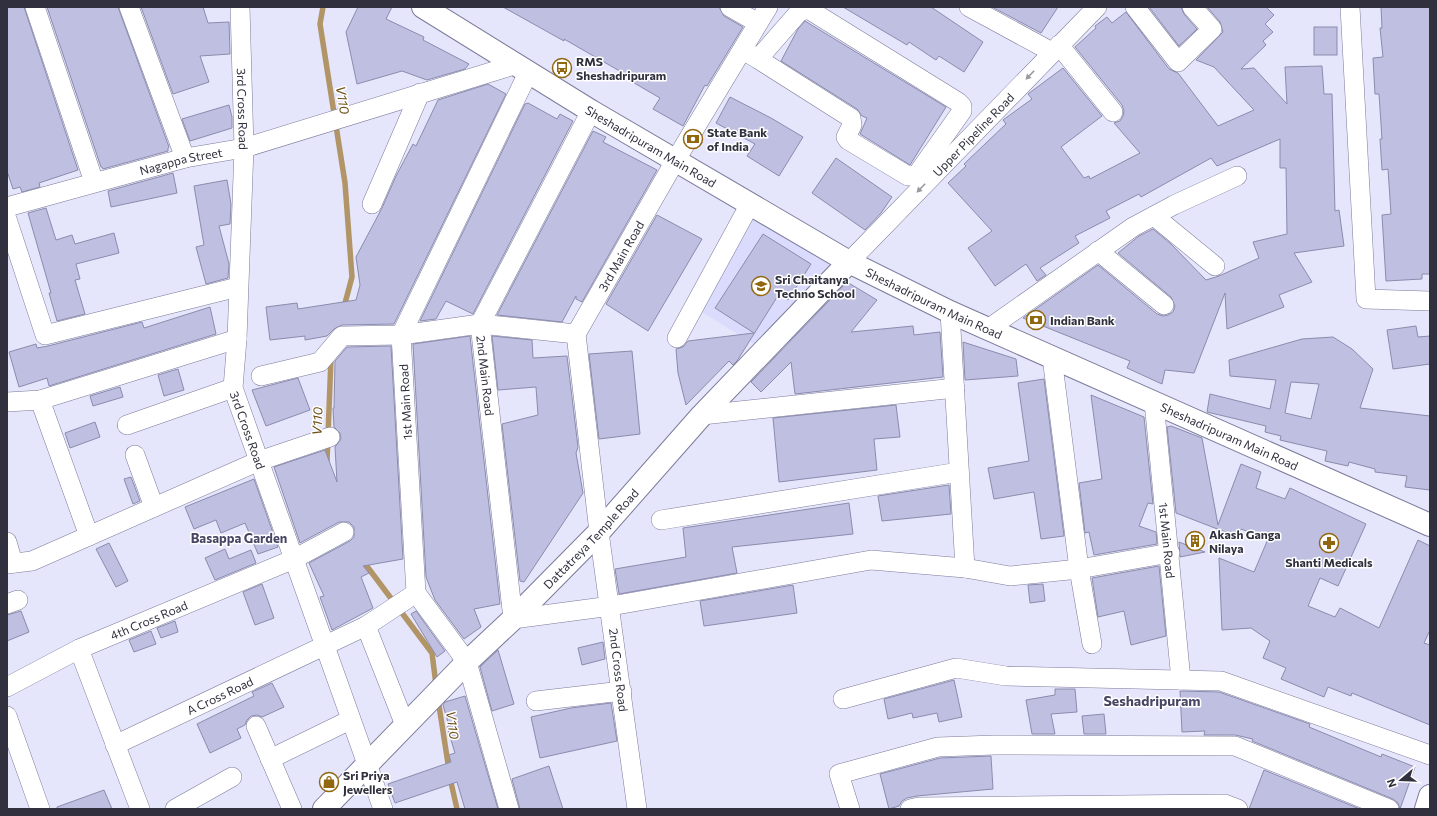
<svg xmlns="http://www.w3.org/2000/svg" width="1437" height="816" font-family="Commissioner,sans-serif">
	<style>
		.built { fill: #dbdbfe }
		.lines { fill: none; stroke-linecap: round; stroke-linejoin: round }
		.stream { stroke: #b29566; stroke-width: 5.5 }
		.building { fill: #bfbfe2; stroke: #8b8bad; fill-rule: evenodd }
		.minor-casing { stroke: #7b7b9b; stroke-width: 20 }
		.tertiary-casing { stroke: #7b7b9b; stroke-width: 24 }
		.primary-casing { stroke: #7b7b9b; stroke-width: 24 }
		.minor { stroke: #fff; stroke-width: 19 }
		.tertiary { stroke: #fff; stroke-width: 22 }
		.primary { stroke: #fff; stroke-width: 22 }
		.oneway { fill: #98989e }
		.labels { text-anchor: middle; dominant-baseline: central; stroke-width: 3; stroke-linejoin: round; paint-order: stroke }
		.poi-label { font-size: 12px; font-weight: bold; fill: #30303e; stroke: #fff; text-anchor: start }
		.street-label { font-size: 12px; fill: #30303e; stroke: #fff }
		.water-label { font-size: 13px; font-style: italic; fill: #6f5118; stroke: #fff }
		.neighbourhood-label { font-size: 13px; font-weight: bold; fill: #464563; stroke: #fff }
		.quarter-label { font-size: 14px; font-weight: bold; fill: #464563; stroke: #fff }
	</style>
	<rect width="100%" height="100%" fill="#e5e5fb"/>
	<polygon class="built" points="752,215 833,261 754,344 700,311"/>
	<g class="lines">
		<g class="stream">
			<polyline points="323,7 320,24 345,183 352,277 344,307"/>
			<polyline points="327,461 331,358"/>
			<polyline points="363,561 432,653 436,685"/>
			<polyline points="438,699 449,770"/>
			<polyline points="450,778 457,809"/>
		</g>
	</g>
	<g class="building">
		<polygon points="7,7 24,7 78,170 39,183 40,187 22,192 20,187 13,189 7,171"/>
		<polygon points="47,7 118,7 169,147 168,148 168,151 103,169 102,167 101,167"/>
		<polygon points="141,7 203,7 208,23 229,22 230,54 200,56 209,82 173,94"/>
		<polygon points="358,7 392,7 386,19 424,37 423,40 469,64 465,69 427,80 402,71 357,84 346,32"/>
		<polygon points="503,7 719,7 724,16 743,27 707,86 705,85 683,126 653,109 660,98 629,80 630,77 564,39 564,41"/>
		<polygon points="843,7 931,7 983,42 964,72 939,56 936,60 909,42 907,45"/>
		<polygon points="992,7 1058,7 1041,33"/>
		<polygon points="1149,7 1181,7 1184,14 1197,29 1179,46"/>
		<polygon points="1207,7 1266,7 1274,15 1265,24 1273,32 1263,41 1266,45 1241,69 1254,68 1287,104 1285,67 1322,66 1324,94 1332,94 1335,211 1339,210 1344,246 1294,253 1312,282 1279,295 1284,307 1227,329 1225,293 1194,373 1165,370 1162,384 1127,368 1130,361 1023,318 1098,265 1157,314 1163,316 1168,315 1173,312 1175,306 1171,297 1118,253 1139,236 1153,229 1171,244 1206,280 1219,276 1259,258 1253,242 1287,234 1286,168 1280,168 1280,139 1217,166 1211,158 1141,197 1139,194 1106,211 1110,218 1075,236 1079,243 1040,268 1046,275 1037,281 1026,264 995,286 968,248 992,231 948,183 966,166 964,164 1006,124 1003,120 1032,99 1028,94 1063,68 1102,116 1061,147 1084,178 1089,176 1090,179 1140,153 1114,123 1120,121 1123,116 1124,111 1122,105 1075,47 1096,28 1095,26 1107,17 1112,23 1126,12 1169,69 1178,73 1218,126 1254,110 1214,67 1196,60 1223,32 1220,22"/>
		<polygon points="1381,7 1430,7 1430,274 1422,274 1422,279 1386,281 1382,215 1391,214 1388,169 1382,170 1380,139 1382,139 1379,94 1375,94 1373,58 1383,57 1380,28 1382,28"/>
		<polygon points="805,21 946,107 910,165 860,134 867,118 862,116 857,109 781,61 798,29"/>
		<rect x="1314" y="27" width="23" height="28"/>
		<polygon points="488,84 506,94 394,324 342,325 334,329 327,336 305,340 305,336 270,340 266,307 297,303 298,309 356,300 360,285 356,257 382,208 396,176 413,144 416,146 438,100"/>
		<polygon points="730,97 771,118 803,137 779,176 747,156 755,144 716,123"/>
		<polygon points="528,103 557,119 560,114 573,121 473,314 446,301 436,319 420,321 525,104"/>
		<polygon points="229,105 232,117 232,128 190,141 182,119"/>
		<polygon points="593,131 606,137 603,142 657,170 582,302 576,299 576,296 562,322 497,315"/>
		<polygon points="836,158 892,197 881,213 865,230 812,193"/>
		<polygon points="173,173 177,193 111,207 108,191"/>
		<polygon points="227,180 231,204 230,224 219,226 229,264 228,278 206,284 196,247 204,245 194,186"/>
		<polygon points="46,208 56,240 72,235 75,244 114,233 119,253 76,264 80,279 75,280 85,314 57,321 49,293 51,293 28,213"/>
		<polygon points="657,215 702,239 648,331 606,304"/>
		<polygon points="763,234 811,264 788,300 779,294 737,361 733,365 729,361 686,405 678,373 676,349 683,347 688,341 754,333 715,308"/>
		<polygon points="847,282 877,300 851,332 913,326 914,335 940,332 943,377 795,394 791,362 761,392 751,382"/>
		<polygon points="210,307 216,334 49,386 47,378 19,387 9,352 36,344 37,348 48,346 142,322 144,328"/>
		<polygon points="1416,326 1418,337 1430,336 1430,364 1393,369 1387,330"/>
		<polygon points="470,336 500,604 474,609 481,627 464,639 435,600 426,577 413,344"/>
		<polygon points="492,336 532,340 533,358 567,356 578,447 576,453 583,493 524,582 520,581 502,424 538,415 536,387 498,390"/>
		<path d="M1333,337L1352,349L1373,369L1360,408L1430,416V490L1405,487L1407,476L1375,472V469L1349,462L1348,466L1325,461L1327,451L1280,440L1281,436L1265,432L1266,426L1207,412L1210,394L1270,409L1276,380L1230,376L1229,360L1302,339ZM1291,382L1319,384L1311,419L1285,413Z"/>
		<polygon points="963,342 1016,359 1018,376 965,380"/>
		<polygon points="391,346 403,559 363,566 369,573 361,577 373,608 332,630 320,597 324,596 309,563 350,541 354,537 354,527 349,522 339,522 300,543 274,467 325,450 337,482 335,447 341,439 340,433 334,427 333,408 334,408 335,361 347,347"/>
		<polygon points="632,351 640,434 599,439 589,354"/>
		<polygon points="178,369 184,390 164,396 158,375"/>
		<polygon points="298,378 310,410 266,426 252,390"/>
		<polygon points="1044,379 1064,536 1041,539 1034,492 994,499 988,468 1029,461 1018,383"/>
		<polygon points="120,387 123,397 93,406 90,396"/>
		<polygon points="1091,395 1144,417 1153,504 1148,503 1139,526 1156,532 1157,544 1094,555 1089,532 1085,533 1079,483 1102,479"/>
		<polygon points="896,405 900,437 874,439 877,470 779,482 773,418"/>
		<polygon points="95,422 100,437 70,448 65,433"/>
		<polygon points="1171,426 1202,438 1218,525 1241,464 1261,472 1256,488 1285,499 1290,488 1366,524 1338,586 1320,578 1308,606 1335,617 1340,608 1379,628 1418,540 1430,546 1430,630 1424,643 1430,645 1430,725 1352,693 1351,696 1328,687 1324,697 1281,679 1286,668 1263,658 1270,641 1251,628 1222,630 1219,558 1254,572 1268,539 1241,529 1238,537 1176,513 1167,427"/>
		<polygon points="131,477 140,501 133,504 124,479"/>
		<polygon points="254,479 278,547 258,554 245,523 221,533 216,520 194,529 185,507"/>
		<polygon points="949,485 951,514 882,521 878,496"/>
		<polygon points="849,503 853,534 732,547 737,573 619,594 615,569 686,557 683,528"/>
		<polygon points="1179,542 1205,552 1180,557"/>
		<polygon points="109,543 128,581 116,587 96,549"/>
		<polygon points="225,549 229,559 251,550 256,563 215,580 205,558"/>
		<polygon points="1159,566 1166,636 1131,645 1124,611 1098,617 1092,578"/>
		<polygon points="262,584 274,618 255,625 243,592"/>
		<polygon points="1043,584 1045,601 1030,603 1028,585"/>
		<polygon points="793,585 797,613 704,626 700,601"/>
		<polygon points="21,611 29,632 7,641 7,615"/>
		<polygon points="416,611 445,651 437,657 411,614"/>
		<polygon points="175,621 178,632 161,638 157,628"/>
		<polygon points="151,631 156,644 134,652 129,640"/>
		<polygon points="603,642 605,659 582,665 578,648"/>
		<polygon points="498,650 514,704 492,711 480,667"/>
		<polygon points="954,680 962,717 939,722 937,713 913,718 912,713 888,719 884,699"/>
		<polygon points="272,683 284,707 262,717 257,715 251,716 247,720 245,725 237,729 241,738 210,753 197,724 254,696 252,692"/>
		<polygon points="1055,689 1075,689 1077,712 1051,714 1055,734 1032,734 1026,700 1055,695"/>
		<polygon points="1180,691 1219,692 1310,724 1309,727 1381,757 1382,754 1415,767 1400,809 1398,803 1393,799 1252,741 1253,739 1235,735 1204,735 1205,731 1182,732"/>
		<polygon points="465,696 498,809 465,809 457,782 395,803 388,784 451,762 449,755 455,753 447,727 449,726 443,705 445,702"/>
		<polygon points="611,703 617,741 540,758 531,717 571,708"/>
		<polygon points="1104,714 1106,734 1084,734 1082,716"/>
		<polygon points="991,756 993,789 917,796 907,798 902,801 899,806 889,809 880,774 940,758"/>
		<polygon points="549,766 563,809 520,809 512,779"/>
		<polygon points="1264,770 1360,809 1249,809"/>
		<polygon points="104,790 112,809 57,809 57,807"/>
	</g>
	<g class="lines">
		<defs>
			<g id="minor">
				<polyline points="35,7 94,182"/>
				<polyline points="129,7 185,158"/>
				<path id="s1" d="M240,7L244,148L237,339L233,388L383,809"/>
				<polyline points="730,7 758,23"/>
				<polyline points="969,7 1052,52"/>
				<polyline points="1135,7 1178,62 1212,29 1192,7"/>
				<polyline points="1350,7 1366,299 1430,301"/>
				<polyline points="1059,45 1113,112"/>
				<polyline points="743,50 758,59 851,118 852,125 846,137 848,140 908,176 913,176 918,173 962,111 962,106 958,102 808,9 799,12 758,59"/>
				<path id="s2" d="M591,111L480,324L513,619L611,606L871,560L965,568L1010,576L1079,569L1170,553"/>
				<polyline points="372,204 420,93"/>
				<path id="s3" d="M7,207L185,158L244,148L514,65"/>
				<polyline points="1154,216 1215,266"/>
				<polyline points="7,219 45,335 238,287"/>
				<polyline points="1098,251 1164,305"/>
				<path id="s4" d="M849,262L1097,7"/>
				<polyline points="950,312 965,568"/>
				<polyline points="988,329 1133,227 1174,205 1237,176"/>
				<polyline points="677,338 750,204"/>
				<polyline points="1052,357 1079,569 1092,644"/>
				<polyline points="261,376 320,362 342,336 401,335 480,324 576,334"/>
				<polyline points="40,400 89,536"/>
				<polyline points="7,402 40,400 237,339"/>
				<path id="s5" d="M1154,402L1181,680"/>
				<polyline points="702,415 955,388"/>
				<polyline points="127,425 233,388"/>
				<polyline points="135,455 154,507"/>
				<polyline points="661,520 959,472"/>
				<polyline points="7,542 13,563"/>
				<polyline points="7,564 32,561 259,461 330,437"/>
				<polyline points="416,593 467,662 509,809"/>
				<polyline points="7,604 18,600"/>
				<polyline points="79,649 140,809"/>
				<path id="s6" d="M7,687L79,649L294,559L344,532"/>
				<polyline points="843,699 956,668 1006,676 1221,681 1430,755"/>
				<polyline points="536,701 622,691"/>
				<polyline points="7,716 40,809"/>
				<polyline points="405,725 366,626 416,593 401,335 528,73"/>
				<polyline points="256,726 292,809"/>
				<path id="s7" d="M115,745L366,626"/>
				<polyline points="270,759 350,720"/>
				<polyline points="175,809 232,777"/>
				<path id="s8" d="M637,809L599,532L576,334L675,161L768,7"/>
				<polyline points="850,809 839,774 938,747 995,745 1235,746 1389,809"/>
				<polyline points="910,809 919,807 1225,804 1238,809"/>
			</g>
			<g id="tertiary">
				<path id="s9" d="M423,7L591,111L849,262L950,312L1430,525"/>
				<path id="s10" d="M324,809L467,662L513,619L599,532L702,415L849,262"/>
			</g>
			<polyline id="primary" points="1426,809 1430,796"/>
		</defs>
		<use href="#minor" class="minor-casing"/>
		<use href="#tertiary" class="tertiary-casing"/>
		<use href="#primary" class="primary-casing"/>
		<use href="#minor" class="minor"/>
		<use href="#tertiary" class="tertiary"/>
		<use href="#primary" class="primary"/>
	</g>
	<defs><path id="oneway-solid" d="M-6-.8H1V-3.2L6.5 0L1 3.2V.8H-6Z"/></defs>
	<g class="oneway">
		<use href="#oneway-solid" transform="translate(1030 75) rotate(134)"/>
		<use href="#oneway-solid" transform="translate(921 188) rotate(134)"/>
	</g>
	<defs>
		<symbol id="bus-ring" viewBox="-11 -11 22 22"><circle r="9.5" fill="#fff" stroke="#91670f" stroke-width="1.5"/><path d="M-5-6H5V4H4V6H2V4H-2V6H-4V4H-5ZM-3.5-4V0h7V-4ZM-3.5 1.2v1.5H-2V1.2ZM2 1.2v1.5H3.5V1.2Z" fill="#91670f"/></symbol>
		<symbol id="bank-ring" viewBox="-11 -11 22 22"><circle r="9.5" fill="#fff" stroke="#91670f" stroke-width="1.5"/><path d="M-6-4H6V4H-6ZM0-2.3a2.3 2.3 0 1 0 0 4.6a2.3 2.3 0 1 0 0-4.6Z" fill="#91670f"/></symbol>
		<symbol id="school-ring" viewBox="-11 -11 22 22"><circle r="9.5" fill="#fff" stroke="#91670f" stroke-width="1.5"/><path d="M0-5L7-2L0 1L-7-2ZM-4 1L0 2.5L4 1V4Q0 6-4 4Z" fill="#91670f"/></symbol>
		<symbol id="building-ring" viewBox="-11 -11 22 22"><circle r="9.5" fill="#fff" stroke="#91670f" stroke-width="1.5"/><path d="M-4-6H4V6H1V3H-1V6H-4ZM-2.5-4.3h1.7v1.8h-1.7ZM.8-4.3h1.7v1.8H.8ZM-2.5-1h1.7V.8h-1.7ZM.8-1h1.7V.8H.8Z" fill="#91670f"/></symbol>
		<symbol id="pharmacy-ring" viewBox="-11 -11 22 22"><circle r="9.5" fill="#fff" stroke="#91670f" stroke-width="1.5"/><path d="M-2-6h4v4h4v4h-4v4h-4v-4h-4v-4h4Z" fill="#91670f"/></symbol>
		<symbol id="shop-ring" viewBox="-11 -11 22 22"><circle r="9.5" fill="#fff" stroke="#91670f" stroke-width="1.5"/><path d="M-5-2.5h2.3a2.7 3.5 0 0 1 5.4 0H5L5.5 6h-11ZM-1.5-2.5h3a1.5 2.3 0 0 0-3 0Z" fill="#91670f"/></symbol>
	</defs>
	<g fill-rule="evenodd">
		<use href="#bus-ring" x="551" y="57" width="22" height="22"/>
		<use href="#bank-ring" x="682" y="128" width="22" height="22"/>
		<use href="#school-ring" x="750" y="275" width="22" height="22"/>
		<use href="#bank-ring" x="1025" y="309" width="22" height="22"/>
		<use href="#building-ring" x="1184" y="530" width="22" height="22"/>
		<use href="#pharmacy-ring" x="1318" y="532" width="22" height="22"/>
		<use href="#shop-ring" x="318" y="771" width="22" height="22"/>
	</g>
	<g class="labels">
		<g class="poi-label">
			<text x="576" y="61">RMS<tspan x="576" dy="14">Sheshadripuram</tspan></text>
			<text x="707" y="132">State Bank<tspan x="707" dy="14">of India</tspan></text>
			<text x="775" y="279">Sri Chaitanya<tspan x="775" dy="14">Techno School</tspan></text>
			<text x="1050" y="320">Indian Bank</text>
			<text x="1209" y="534">Akash Ganga<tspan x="1209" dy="14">Nilaya</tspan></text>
			<text x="1329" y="562" text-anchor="middle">Shanti Medicals</text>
			<text x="343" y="775">Sri Priya<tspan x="343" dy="14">Jewellers</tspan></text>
		</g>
		<g class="street-label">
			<text stroke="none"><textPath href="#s1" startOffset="102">3rd Cross Road</textPath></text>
			<text stroke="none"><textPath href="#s4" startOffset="178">Upper Pipeline Road</textPath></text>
			<text stroke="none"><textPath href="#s9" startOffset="267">Sheshadripuram Main Road</textPath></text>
			<text stroke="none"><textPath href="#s3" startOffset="180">Nagappa Street</textPath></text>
			<text stroke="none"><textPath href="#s8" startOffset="569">3rd Main Road</textPath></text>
			<text stroke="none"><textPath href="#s9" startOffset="591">Sheshadripuram Main Road</textPath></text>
			<text stroke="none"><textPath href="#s2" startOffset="292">2nd Main Road</textPath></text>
			<text transform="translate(405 402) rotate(-93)">1st Main Road</text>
			<text stroke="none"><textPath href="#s1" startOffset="426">3rd Cross Road</textPath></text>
			<text stroke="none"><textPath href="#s9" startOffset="915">Sheshadripuram Main Road</textPath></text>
			<text stroke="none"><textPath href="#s10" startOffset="380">Dattatreya Temple Road</textPath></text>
			<text stroke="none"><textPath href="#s5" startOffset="139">1st Main Road</textPath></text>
			<text stroke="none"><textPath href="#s6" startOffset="157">4th Cross Road</textPath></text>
			<text transform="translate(619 670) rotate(83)">2nd Cross Road</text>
			<text stroke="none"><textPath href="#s7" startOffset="116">A Cross Road</textPath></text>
		</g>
		<g class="water-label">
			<text transform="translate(343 100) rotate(81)">V110</text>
			<text transform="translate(317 421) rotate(-88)">V110</text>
			<text transform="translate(453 725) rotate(82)">V110</text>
		</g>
		<g class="neighbourhood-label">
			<text x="239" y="538">Basappa Garden</text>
		</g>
		<g class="quarter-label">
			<text x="1152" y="700">Seshadripuram</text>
		</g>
	</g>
	<rect width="1437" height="816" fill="none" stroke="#30303e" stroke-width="16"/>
	<g transform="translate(1401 780) rotate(251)" stroke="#ffffff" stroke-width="3" paint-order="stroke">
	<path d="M0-3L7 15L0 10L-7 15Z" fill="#30303e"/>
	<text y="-6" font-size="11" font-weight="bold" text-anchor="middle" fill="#30303e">N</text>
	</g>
</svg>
